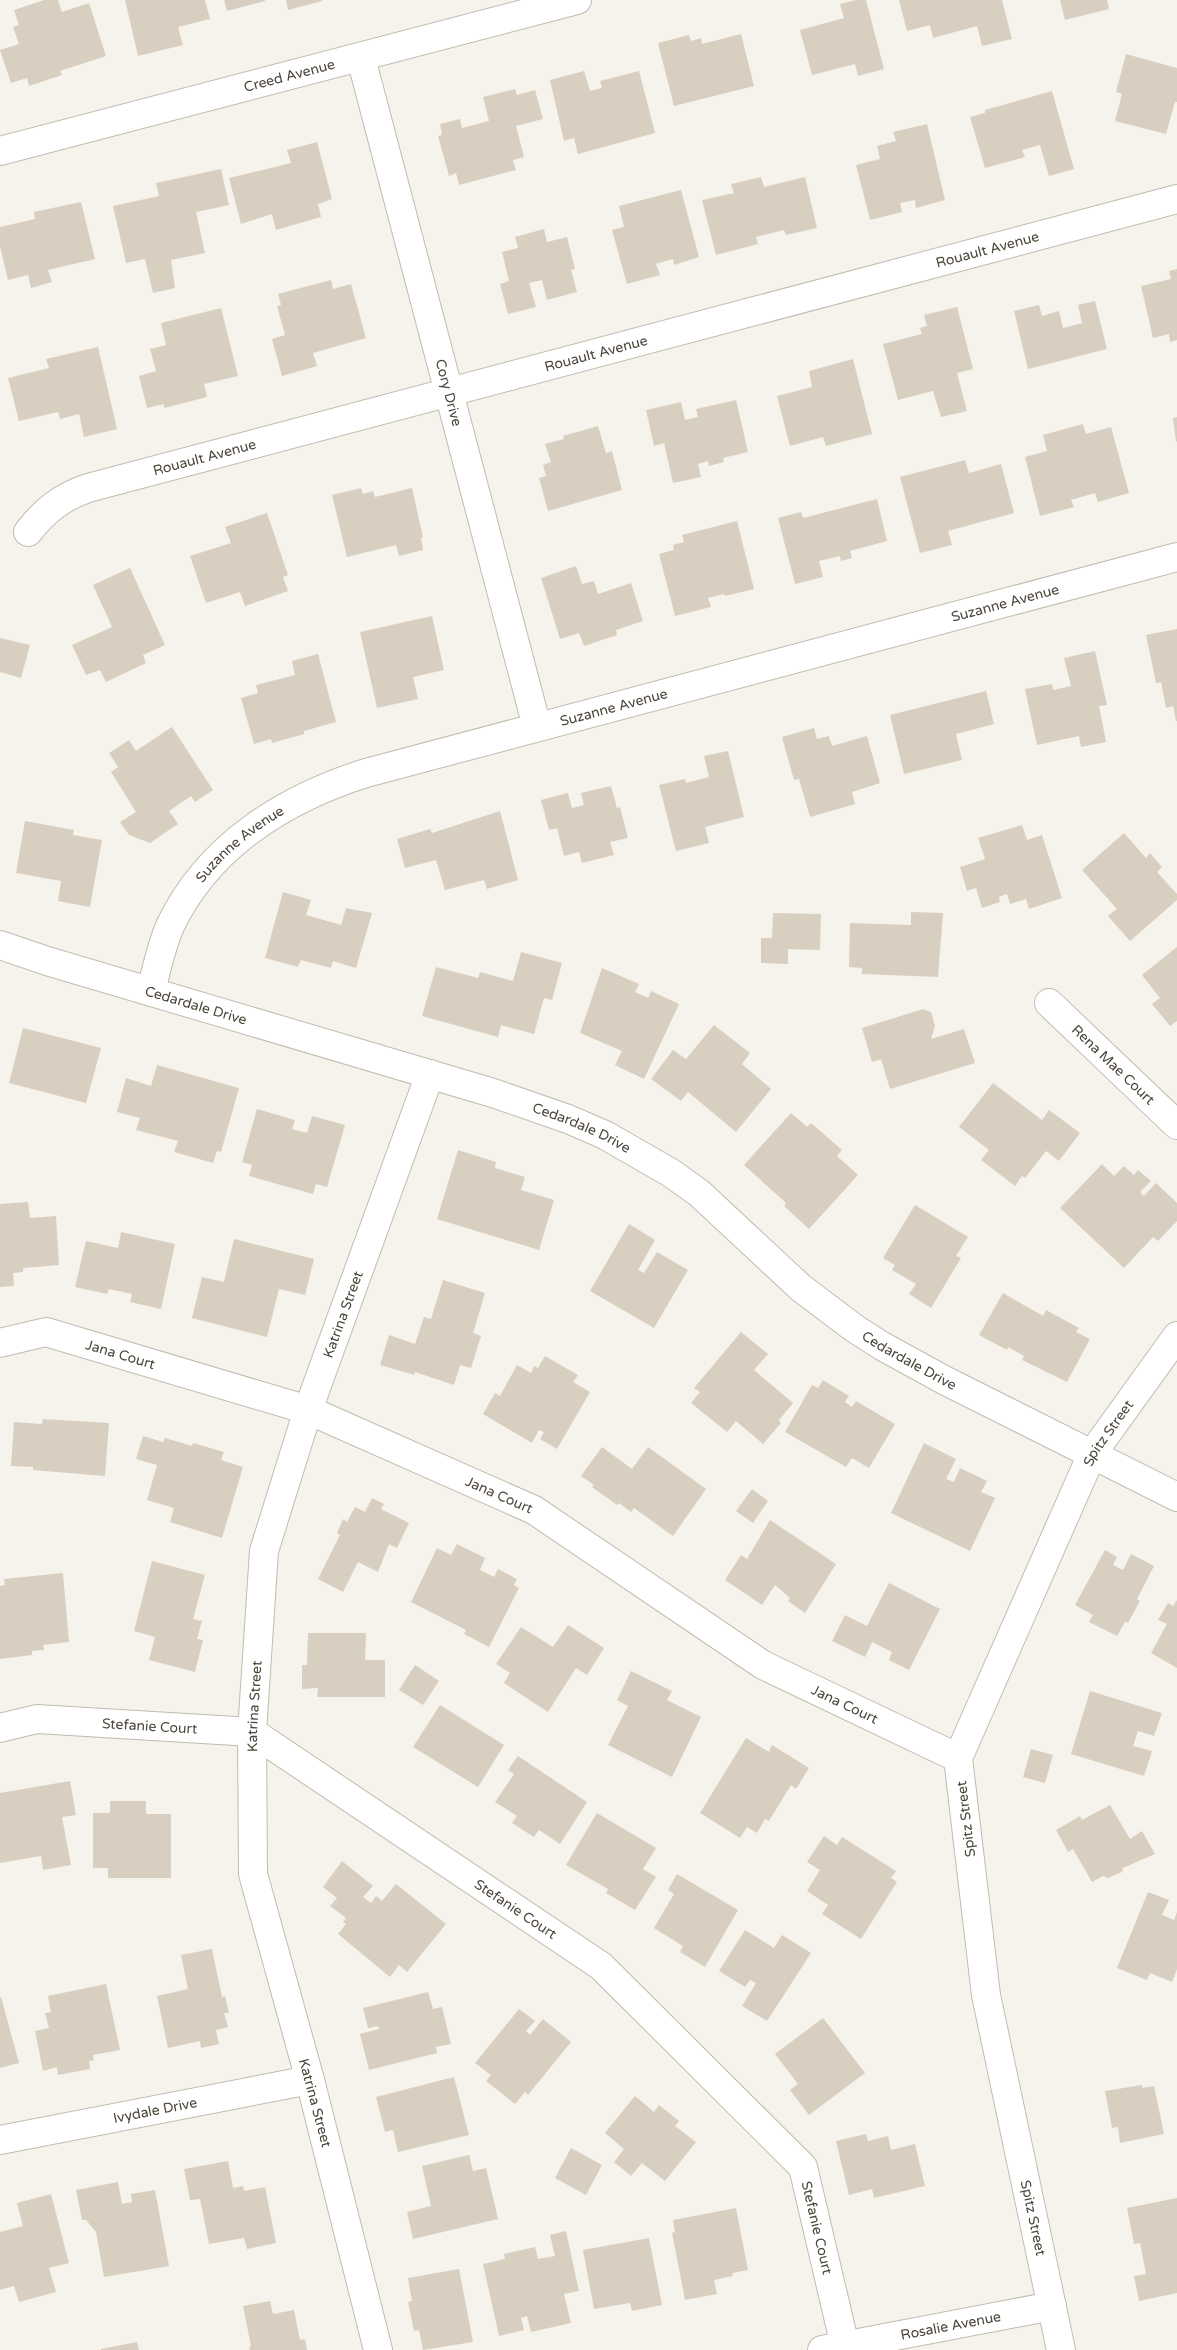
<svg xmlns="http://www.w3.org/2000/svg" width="1177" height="2350" font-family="'Varela Round',sans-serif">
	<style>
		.building { fill: #d8cfc1 }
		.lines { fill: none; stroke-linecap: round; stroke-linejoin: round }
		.minor-casing { stroke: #c2bbae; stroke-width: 30 }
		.minor { stroke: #fff; stroke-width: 28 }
		.labels { text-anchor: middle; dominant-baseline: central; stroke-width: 4.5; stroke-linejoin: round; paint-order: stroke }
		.street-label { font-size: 14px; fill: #4b4439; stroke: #fff }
	</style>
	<rect width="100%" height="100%" fill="#f6f3ec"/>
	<g class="building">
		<polygon points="44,0 58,0 62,12 89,3 106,56 60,71 62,75 29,86 27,78 11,83 0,50 19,44 13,27 19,25 14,10"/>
		<polygon points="125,0 205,0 210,19 178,27 183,45 138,56"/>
		<polygon points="224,0 265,0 265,1 227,11"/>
		<polygon points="286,0 322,0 322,1 288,10"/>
		<polygon points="856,0 866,0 884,69 858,76 855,64 812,75 800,30 844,18 840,4"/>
		<polygon points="899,0 1002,0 1012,39 982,46 977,26 933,38 930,25 907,31"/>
		<polygon points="1060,0 1107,0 1109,9 1065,20"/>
		<polygon points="741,34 754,86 674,106 658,43 689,35 691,41 701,38 702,44"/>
		<polygon points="1126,54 1177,68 1177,102 1175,102 1166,134 1115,121 1122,94 1116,92"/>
		<polygon points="584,71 590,91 602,88 600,81 639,71 655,133 578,154 574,138 564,141 550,80"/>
		<polygon points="515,89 517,95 535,90 543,119 516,126 524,157 513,160 516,170 459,185 456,173 449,176 438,136 442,135 440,124 460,119 462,128 489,121 483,97"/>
		<polygon points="1052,91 1074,169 1049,176 1040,145 1022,150 1025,157 985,168 970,117 985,113 985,110"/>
		<polygon points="927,124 945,200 916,208 915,200 900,203 902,212 870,220 856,165 880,159 877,146 896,141 893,132"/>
		<polygon points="317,142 332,199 318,204 321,217 276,230 272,214 241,224 229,178 291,163 287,150"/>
		<polygon points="221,169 229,205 196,212 205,253 171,260 175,288 153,293 145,259 126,263 113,206 159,196 156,183"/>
		<polygon points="761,177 764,187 805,177 817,228 786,235 784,230 756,237 758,244 716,255 702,200 734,193 731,184"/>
		<polygon points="681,190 699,257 674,265 673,259 656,264 660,275 627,284 612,230 624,227 619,206"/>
		<polygon points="81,202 95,259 48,270 52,282 31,288 28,275 8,280 0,246 0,227 35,219 34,212"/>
		<polygon points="544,229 547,242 567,237 575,269 571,270 577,292 547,300 542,280 529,283 536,307 508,314 500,284 509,281 502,252 518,248 515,237"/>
		<polygon points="1177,269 1177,340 1170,342 1169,334 1153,338 1141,286 1171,279 1169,271"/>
		<polygon points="331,280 333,289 351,284 366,338 313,353 317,366 282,376 272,339 285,335 277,306 281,305 278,294"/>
		<polygon points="1095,301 1107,349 1028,369 1014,311 1039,305 1042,316 1059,311 1063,328 1082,323 1078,305"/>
		<polygon points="957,307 973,369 957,373 967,411 941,417 933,391 898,400 883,344 922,334 920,328 927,326 924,315"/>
		<polygon points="221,308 238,376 204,384 207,397 164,408 164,404 147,408 139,376 156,371 150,349 166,345 161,323"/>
		<polygon points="98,347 117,429 84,437 79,414 60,419 58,412 19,421 8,378 49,368 46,359"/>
		<polygon points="853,359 872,434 826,446 823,437 790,446 777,396 812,387 809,371"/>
		<polygon points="736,400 748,452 723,458 724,462 709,466 708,461 698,464 701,477 673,483 664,443 654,446 646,410 681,402 685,420 698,417 696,409"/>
		<polygon points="1177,417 1177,441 1176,442 1173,418"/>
		<polygon points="1083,424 1086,434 1111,427 1129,493 1098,502 1095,493 1071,500 1074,507 1040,516 1025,457 1047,451 1043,435"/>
		<polygon points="598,426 606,453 612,451 622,490 548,511 539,478 546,476 543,465 551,462 545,444 564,439 563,436"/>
		<polygon points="965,460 969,473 1001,464 1014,513 948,531 952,545 920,553 900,477"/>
		<polygon points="361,488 363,494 373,491 375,497 412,488 423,537 421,538 423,550 399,556 396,545 347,557 332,495"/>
		<polygon points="877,499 887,541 850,551 852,558 841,561 840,556 819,561 823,577 795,584 778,518 801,512 803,518"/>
		<polygon points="267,513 288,575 283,577 288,591 245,606 240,592 206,603 190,556 231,543 225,527"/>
		<polygon points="737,521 754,589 725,596 724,594 708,598 711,607 675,616 659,554 674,550 673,545 684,542 682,535"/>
		<polygon points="576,566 582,584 594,581 598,594 631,583 643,621 616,630 617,635 584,646 579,633 560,639 541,578"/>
		<polygon points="130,568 165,645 143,655 146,663 106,682 100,670 86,675 72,645 112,627 93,585"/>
		<polygon points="432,616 444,670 413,677 418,699 377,708 360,632"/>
		<polygon points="1177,629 1177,721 1176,721 1173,706 1166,708 1161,682 1156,683 1146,635"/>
		<polygon points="0,638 30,645 21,678 0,672"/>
		<polygon points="1095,651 1107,705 1099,706 1106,742 1081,747 1079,736 1037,745 1025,689 1052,684 1053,690 1071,686 1064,658"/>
		<polygon points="318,654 336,722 304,731 304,734 272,743 271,739 254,744 241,698 258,693 256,685 295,675 292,661"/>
		<polygon points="986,691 994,724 956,734 962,760 904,774 890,715"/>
		<polygon points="172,727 213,790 195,802 191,796 169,811 178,824 150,843 129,835 120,822 136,812 111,772 118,767 109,753 129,740 136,751"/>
		<polygon points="814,728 817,739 829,736 832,746 867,736 880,783 852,792 855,804 810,817 799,779 794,780 782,737"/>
		<polygon points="728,751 744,817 705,827 709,843 676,851 659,785 685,779 686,783 709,777 704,756"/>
		<polygon points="611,786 617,808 620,807 628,838 610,842 614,855 582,863 579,852 564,856 557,828 549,830 541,800 568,793 572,808 584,805 581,793"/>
		<polygon points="500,811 518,880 487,889 484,880 445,890 436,860 405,868 397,839 430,829 432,833"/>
		<polygon points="25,821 74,830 73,835 102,840 90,907 58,901 61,881 16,873"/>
		<polygon points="1022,825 1027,840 1042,835 1062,898 1029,909 1026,899 1010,904 1007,894 999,897 1000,902 982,908 976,888 967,891 960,867 985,859 978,838"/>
		<polygon points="1124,833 1146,858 1150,853 1162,867 1157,872 1177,894 1177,900 1130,941 1108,916 1117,909 1082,870"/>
		<polygon points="283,892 311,900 306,915 341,925 346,908 372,913 356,968 333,961 331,968 301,960 298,967 265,958"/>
		<polygon points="911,912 943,913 938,977 862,974 862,968 849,967 850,923 911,925"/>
		<polygon points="773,913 821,914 820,950 788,949 788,964 761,963 761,938 772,938"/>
		<polygon points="1177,947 1177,1021 1170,1026 1152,1004 1160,998 1142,975"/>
		<polygon points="521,952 562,963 552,1000 544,998 534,1034 501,1025 498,1037 422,1016 436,967 478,978 480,972 513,981"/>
		<polygon points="602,968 639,984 635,992 648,998 651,991 679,1004 644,1079 615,1065 622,1051 580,1033"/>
		<polygon points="923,1009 931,1012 935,1026 931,1039 964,1029 975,1063 890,1089 881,1059 872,1062 862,1028"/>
		<polygon points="714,1025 750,1053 742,1064 771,1089 736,1132 688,1092 681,1101 651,1079 673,1050 686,1059"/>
		<polygon points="23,1028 101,1048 86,1103 9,1083"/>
		<polygon points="157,1065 239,1088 221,1152 217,1151 213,1163 174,1152 178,1141 136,1130 140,1118 117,1112 126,1078 151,1086"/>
		<polygon points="993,1083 1042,1120 1049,1110 1080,1133 1059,1161 1046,1151 1025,1178 1022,1176 1015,1186 981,1160 989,1150 959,1127"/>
		<polygon points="257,1109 295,1120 292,1129 307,1133 312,1116 345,1125 327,1187 316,1184 313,1194 249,1176 252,1165 242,1162"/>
		<polygon points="791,1113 807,1127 811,1123 842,1150 837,1156 858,1175 809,1229 784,1206 786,1203 744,1165"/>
		<polygon points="458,1150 496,1162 495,1168 525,1177 521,1190 554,1200 539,1250 437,1219"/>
		<polygon points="1102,1164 1114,1176 1124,1166 1134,1175 1138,1170 1151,1181 1140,1192 1144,1196 1156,1183 1177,1203 1177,1221 1158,1241 1153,1237 1124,1268 1060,1208"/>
		<polygon points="28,1202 30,1218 56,1216 59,1265 23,1268 23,1272 13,1273 14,1286 0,1287 0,1204"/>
		<polygon points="915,1205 968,1237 956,1256 961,1258 931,1308 909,1294 916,1284 892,1270 895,1265 883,1258"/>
		<polygon points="629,1224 655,1240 638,1270 644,1273 657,1252 688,1270 654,1328 590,1291"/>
		<polygon points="121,1232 175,1244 161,1309 130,1302 132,1294 109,1289 107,1294 75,1287 86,1241 118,1248"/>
		<polygon points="234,1239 314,1259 305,1295 279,1289 267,1337 192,1318 202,1277 224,1282"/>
		<polygon points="443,1280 485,1293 473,1333 481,1336 471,1368 460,1365 454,1385 415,1372 414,1375 380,1365 389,1335 415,1344 424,1317 431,1319"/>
		<polygon points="1003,1293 1043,1316 1046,1310 1079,1328 1076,1332 1090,1339 1067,1382 1022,1360 1024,1356 1008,1347 1007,1350 979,1335"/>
		<polygon points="741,1332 768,1354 754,1370 793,1403 779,1420 781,1423 763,1444 736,1421 727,1432 691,1403 700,1392 694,1388"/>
		<polygon points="545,1356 578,1375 573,1382 590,1392 557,1449 540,1439 544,1432 539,1430 532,1443 483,1414 495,1393 500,1396 517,1365 531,1373 534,1366 538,1368"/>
		<polygon points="823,1380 849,1396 845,1402 852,1407 856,1401 895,1424 869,1468 852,1458 846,1467 785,1432 812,1385 818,1388"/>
		<polygon points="43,1419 109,1423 105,1476 33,1470 33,1467 11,1466 14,1422 42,1424"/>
		<polygon points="143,1436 163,1442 165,1438 192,1446 193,1443 224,1452 221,1460 243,1467 222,1538 170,1522 174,1508 147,1500 157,1465 136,1459"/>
		<polygon points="924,1443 956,1459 946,1479 954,1482 960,1468 987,1481 981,1492 995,1498 970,1551 891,1513"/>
		<polygon points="602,1447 632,1469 648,1447 706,1489 673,1536 634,1508 631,1512 619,1503 617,1505 592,1487 594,1485 581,1476"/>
		<polygon points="752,1489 768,1501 753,1523 736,1511"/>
		<polygon points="372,1498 384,1504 381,1509 409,1523 397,1548 389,1544 378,1572 358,1562 343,1592 318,1579 340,1535 337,1533 343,1519 347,1522 355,1507 365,1512"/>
		<polygon points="770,1520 836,1564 805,1613 788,1601 790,1598 775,1585 762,1605 725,1580 741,1555 747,1559"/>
		<polygon points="457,1544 485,1558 480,1570 494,1577 498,1569 517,1579 514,1585 519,1588 489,1647 464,1634 466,1630 411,1602 437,1548 451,1555"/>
		<polygon points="1105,1550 1117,1557 1113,1565 1123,1570 1131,1554 1154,1566 1137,1599 1140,1601 1128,1623 1125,1622 1117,1636 1089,1622 1093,1615 1075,1605"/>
		<polygon points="152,1561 205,1575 193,1619 202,1621 197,1639 203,1640 195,1672 149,1660 155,1637 134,1631"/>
		<polygon points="63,1573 69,1642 43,1645 44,1650 32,1651 32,1655 0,1659 0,1586 5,1585 4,1579"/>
		<polygon points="889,1583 940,1609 909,1670 889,1660 892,1652 872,1642 865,1657 832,1641 845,1615 867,1626"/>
		<polygon points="1177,1600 1177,1668 1151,1653 1167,1624 1158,1620 1168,1603 1173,1606"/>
		<polygon points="568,1625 604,1648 587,1675 576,1668 548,1712 504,1683 510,1673 496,1664 521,1627 553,1647"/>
		<polygon points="308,1633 366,1633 365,1660 385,1660 385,1697 317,1697 318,1688 302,1689 302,1665 307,1665"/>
		<polygon points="415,1665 439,1681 423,1705 399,1690"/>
		<polygon points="631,1671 672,1691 667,1700 701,1717 672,1777 608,1745 628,1706 617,1700"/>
		<polygon points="1090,1691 1162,1713 1154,1736 1138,1731 1133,1746 1152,1751 1144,1776 1071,1754"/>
		<polygon points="440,1705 504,1745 478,1787 413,1747"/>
		<polygon points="746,1738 769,1752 772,1745 809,1768 796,1789 791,1785 769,1821 765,1819 757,1833 747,1827 740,1838 700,1813"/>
		<polygon points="1031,1749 1053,1755 1045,1783 1023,1777"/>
		<polygon points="518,1756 587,1802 560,1844 539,1830 534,1837 512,1823 517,1816 495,1802 514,1774 508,1770"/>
		<polygon points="70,1781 76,1815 62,1817 71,1865 43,1870 41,1856 0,1863 0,1793"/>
		<polygon points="110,1801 146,1801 146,1814 171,1814 171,1878 108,1878 108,1868 93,1868 93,1813 110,1813"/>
		<polygon points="1110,1805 1130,1839 1142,1831 1155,1854 1123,1868 1122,1872 1108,1878 1103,1876 1092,1882 1073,1849 1068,1852 1056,1830 1080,1816 1082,1820"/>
		<polygon points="597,1813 656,1848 643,1869 656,1877 635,1910 606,1893 608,1889 566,1865"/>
		<polygon points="824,1836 837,1845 842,1837 896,1871 891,1878 897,1882 861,1939 822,1914 828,1905 807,1891 820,1870 807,1862"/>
		<polygon points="342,1861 373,1886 363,1897 371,1903 376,1896 382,1901 396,1884 446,1924 407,1972 399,1965 390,1977 338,1934 346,1924 343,1922 346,1918 330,1906 337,1898 323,1887"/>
		<polygon points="677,1874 738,1910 705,1967 680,1952 683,1946 654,1928 674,1894 668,1890"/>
		<polygon points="1148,1892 1169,1900 1162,1915 1174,1920 1177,1912 1177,1969 1172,1982 1150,1973 1147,1980 1117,1968"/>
		<polygon points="745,1930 774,1948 782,1935 811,1953 767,2021 742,2006 756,1983 750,1980 745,1987 719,1971"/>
		<polygon points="212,1949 222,1997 225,1996 229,2013 224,2013 228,2027 216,2030 219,2044 201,2048 200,2041 168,2048 157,1996 188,1989 181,1955"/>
		<polygon points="106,1984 120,2050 93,2055 94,2060 89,2061 90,2069 58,2075 57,2067 43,2071 35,2031 49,2028 45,2013 51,2012 48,1996"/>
		<polygon points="428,1992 433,2009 442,2007 451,2044 436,2047 437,2053 369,2070 360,2034 379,2029 378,2026 368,2028 363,2008"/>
		<polygon points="1,1997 19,2063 0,2068 0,1998"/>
		<polygon points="519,2009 535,2021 526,2031 530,2035 543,2019 571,2042 528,2095 525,2092 515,2104 486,2081 491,2075 475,2063"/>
		<polygon points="823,2018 865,2073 809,2115 790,2090 798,2084 775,2054"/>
		<polygon points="454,2077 469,2135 398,2152 393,2130 385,2132 376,2097"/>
		<polygon points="1142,2085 1142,2088 1154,2086 1164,2134 1120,2143 1118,2127 1112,2128 1105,2091"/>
		<polygon points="635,2096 654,2112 659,2105 679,2121 675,2126 696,2142 665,2181 642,2163 631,2176 614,2162 624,2149 605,2133"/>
		<polygon points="866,2134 868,2141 888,2136 891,2150 915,2144 925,2186 874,2198 872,2189 849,2195 836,2141"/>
		<polygon points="571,2148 602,2165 586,2195 555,2178"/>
		<polygon points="469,2155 473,2171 486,2168 498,2219 413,2239 407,2212 431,2206 422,2166"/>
		<polygon points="228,2161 233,2188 243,2186 244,2191 265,2187 276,2243 247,2249 244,2238 209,2244 200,2199 190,2200 184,2169"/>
		<polygon points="118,2182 122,2204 132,2202 131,2194 155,2190 169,2266 104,2277 96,2232 86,2220 82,2220 76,2190"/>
		<polygon points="51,2194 69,2263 49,2268 56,2292 19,2302 14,2286 0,2290 0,2232 23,2226 17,2203"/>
		<polygon points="1177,2198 1177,2293 1139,2301 1134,2276 1146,2274 1140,2243 1134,2244 1127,2208"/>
		<polygon points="736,2208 748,2270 732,2273 733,2276 714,2280 717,2294 685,2300 672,2233 675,2232 673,2220"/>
		<polygon points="566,2231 579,2291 564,2294 571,2323 531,2332 527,2316 521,2318 524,2330 499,2336 483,2264 505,2259 504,2254 535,2247 538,2259 555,2256 550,2235"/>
		<polygon points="649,2238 662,2305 632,2311 630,2303 594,2309 583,2250"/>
		<polygon points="459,2269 473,2342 423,2350 419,2330 414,2331 408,2302 412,2301 408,2278"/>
		<polygon points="270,2301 273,2314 294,2310 300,2340 305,2339 307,2350 250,2350 249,2347 251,2346 243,2306"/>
		<polygon points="137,2342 139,2350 101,2350 101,2349"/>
	</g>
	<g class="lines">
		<defs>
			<g id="minor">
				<path id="s1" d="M361,58L537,727"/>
				<path id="s2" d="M0,151L577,0"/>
				<path id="s3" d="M28,532C45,510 62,497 88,488L1177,199"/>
				<path id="s4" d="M0,945L47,961L493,1093L568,1119L605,1135L671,1173L699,1193L801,1288L854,1328L882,1346L944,1380L1177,1497"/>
				<path id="s5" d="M151,992C156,970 161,947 170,926C208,846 284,799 366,773L1177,557"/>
				<path id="s6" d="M1049,1003L1177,1125"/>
				<path id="s7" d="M0,1343L46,1332L308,1410L534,1510L763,1665L958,1758"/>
				<path id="s8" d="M0,1728L37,1719L252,1732L601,1966L803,2167L845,2346"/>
				<path id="s9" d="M0,2140L310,2080"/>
				<path id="s10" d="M378,2350L310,2080L253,1874L252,1732L264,1551L308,1410L430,1074"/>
				<path id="s11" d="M822,2350L1052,2306"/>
				<path id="s12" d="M1061,2350L986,1995L958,1758L1092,1454L1177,1336"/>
			</g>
		</defs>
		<use href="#minor" class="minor-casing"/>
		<use href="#minor" class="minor"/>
	</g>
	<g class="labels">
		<g class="street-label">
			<text stroke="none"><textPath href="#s2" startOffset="299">Creed Avenue</textPath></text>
			<text stroke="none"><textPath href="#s3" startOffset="1006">Rouault Avenue</textPath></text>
			<text stroke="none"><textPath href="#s3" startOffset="601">Rouault Avenue</textPath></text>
			<text stroke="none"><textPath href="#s1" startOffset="346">Cory Drive</textPath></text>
			<text stroke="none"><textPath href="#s3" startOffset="196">Rouault Avenue</textPath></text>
			<text stroke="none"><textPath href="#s5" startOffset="986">Suzanne Avenue</textPath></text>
			<text stroke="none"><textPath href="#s5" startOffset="581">Suzanne Avenue</textPath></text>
			<text stroke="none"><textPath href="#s5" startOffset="178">Suzanne Avenue</textPath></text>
			<text stroke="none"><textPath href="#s4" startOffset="205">Cedardale Drive</textPath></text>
			<text stroke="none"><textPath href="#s6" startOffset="89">Rena Mae Court</textPath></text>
			<text stroke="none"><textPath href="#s4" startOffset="610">Cedardale Drive</textPath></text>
			<text stroke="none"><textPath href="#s10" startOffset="1065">Katrina Street</textPath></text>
			<text stroke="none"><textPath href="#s7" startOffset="125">Jana Court</textPath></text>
			<text stroke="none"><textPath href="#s4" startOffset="1015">Cedardale Drive</textPath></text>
			<text stroke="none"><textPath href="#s12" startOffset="960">Spitz Street</textPath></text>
			<text stroke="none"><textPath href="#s7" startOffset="530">Jana Court</textPath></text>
			<text stroke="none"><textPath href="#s7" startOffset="935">Jana Court</textPath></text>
			<text stroke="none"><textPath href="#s10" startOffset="660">Katrina Street</textPath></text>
			<text stroke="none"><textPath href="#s8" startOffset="151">Stefanie Court</textPath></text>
			<text transform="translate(966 1819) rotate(-97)">Spitz Street</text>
			<text stroke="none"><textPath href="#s8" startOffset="571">Stefanie Court</textPath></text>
			<text transform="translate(315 2103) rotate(75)">Katrina Street</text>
			<text stroke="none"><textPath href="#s9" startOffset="158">Ivydale Drive</textPath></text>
			<text transform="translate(1033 2218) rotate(78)">Spitz Street</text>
			<text stroke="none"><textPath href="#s8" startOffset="1021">Stefanie Court</textPath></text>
			<text stroke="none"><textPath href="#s11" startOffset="131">Rosalie Avenue</textPath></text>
		</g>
	</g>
</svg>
